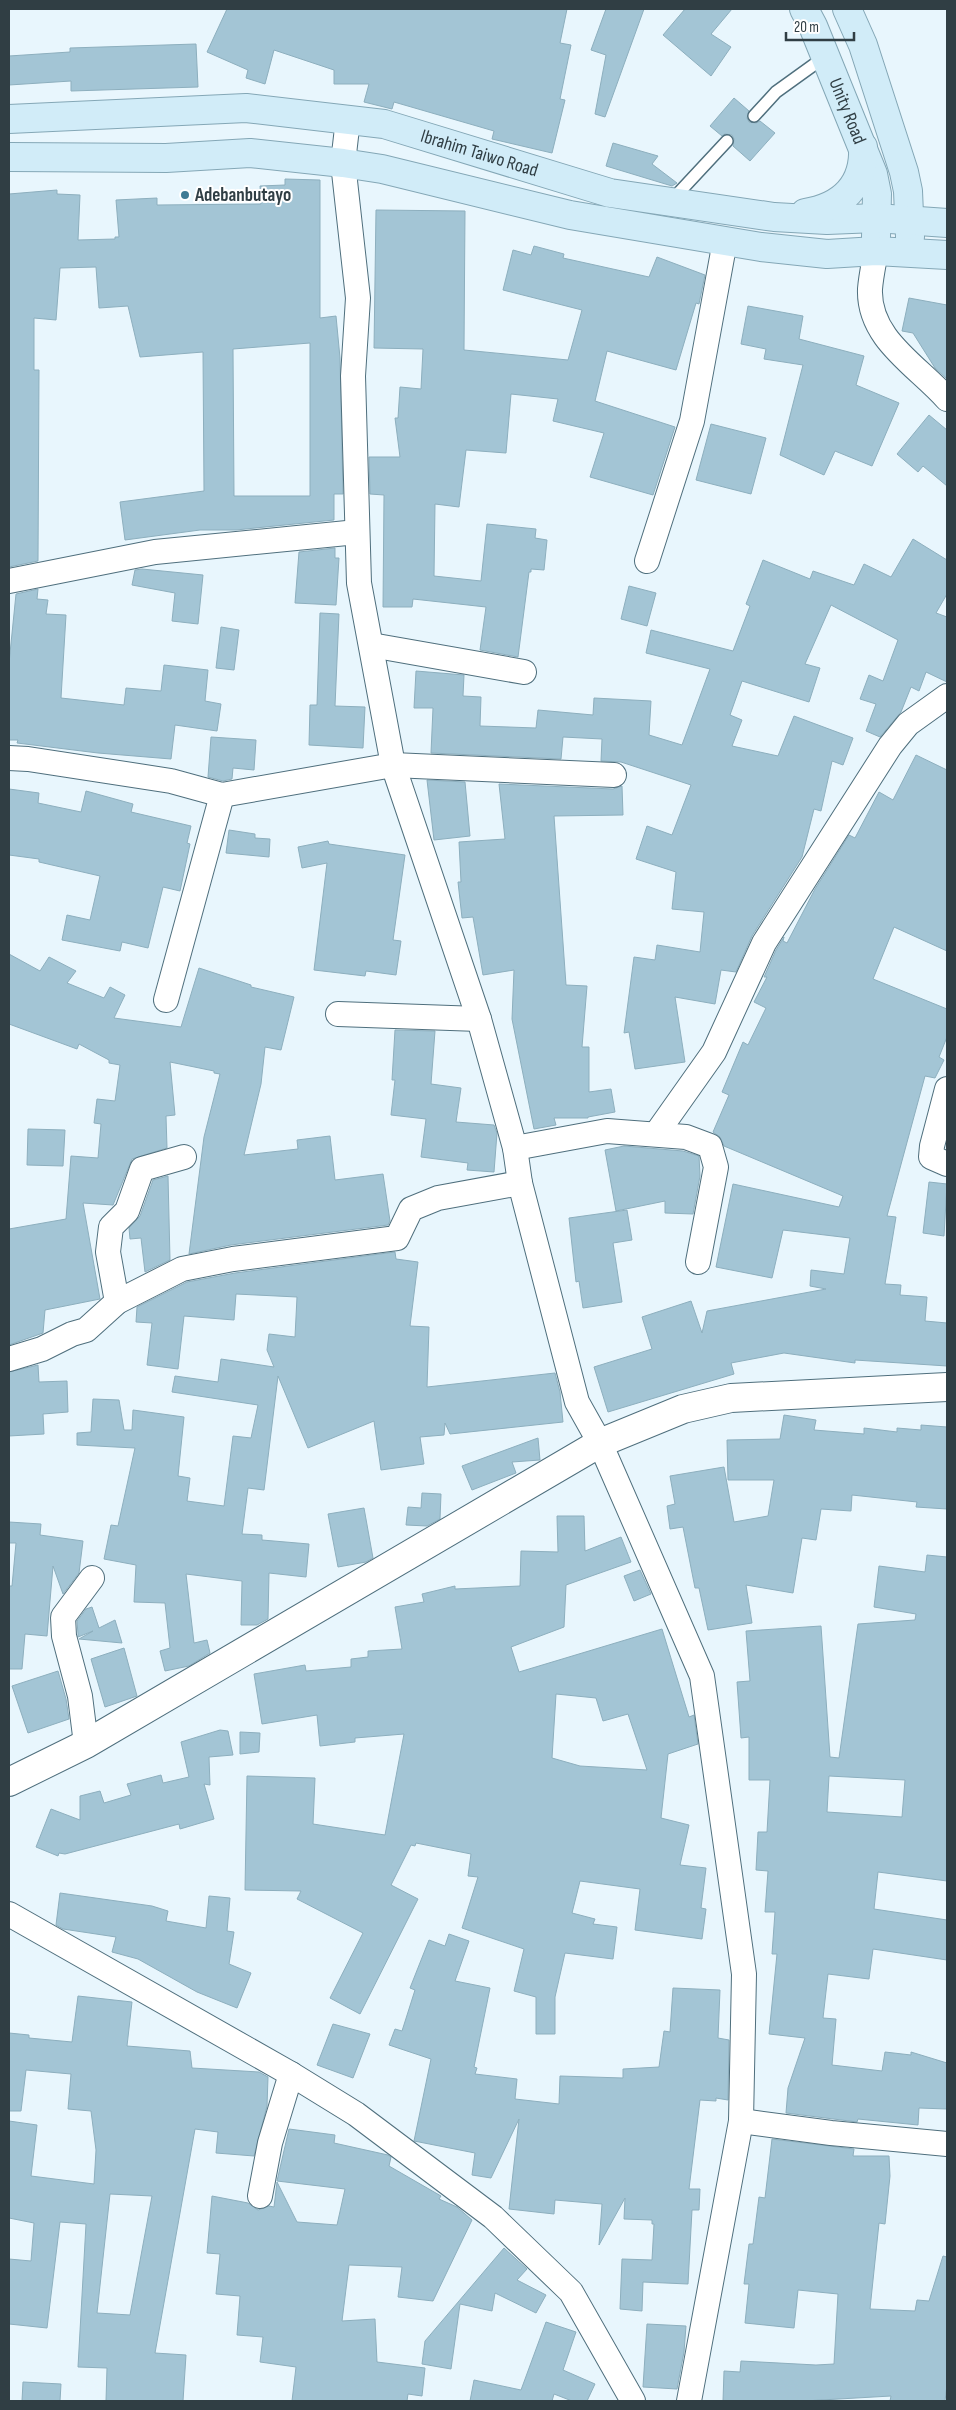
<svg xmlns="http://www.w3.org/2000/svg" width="956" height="2410" font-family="'Sofia Sans Condensed',sans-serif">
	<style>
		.building { fill: #a3c5d5; stroke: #8dafbe; fill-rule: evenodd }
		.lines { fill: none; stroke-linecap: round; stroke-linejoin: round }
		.service-casing { stroke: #4f6f7d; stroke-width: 14 }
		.minor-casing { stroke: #4f6f7d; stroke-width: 26 }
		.tertiary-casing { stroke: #4f6f7d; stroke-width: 30 }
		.primary-casing { stroke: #84a7b6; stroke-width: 30 }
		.service { stroke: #fff; stroke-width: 11 }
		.minor { stroke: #fff; stroke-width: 24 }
		.tertiary { stroke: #fff; stroke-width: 28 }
		.primary { stroke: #d1ecf8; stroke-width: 28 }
		.poi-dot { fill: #407b94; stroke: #fff; stroke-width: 2 }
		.labels { text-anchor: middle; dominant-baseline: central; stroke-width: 4; stroke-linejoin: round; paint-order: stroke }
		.street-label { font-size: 19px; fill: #303e44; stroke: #fff }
		.poi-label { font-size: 19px; font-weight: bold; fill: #303e44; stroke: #fff; text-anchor: start }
	</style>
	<rect width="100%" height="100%" fill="#e8f6fd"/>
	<g class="building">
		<polygon points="227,9 567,9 560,43 571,45 560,99 565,100 552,153 492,139 494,131 394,102 392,109 364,102 369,84 334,84 334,70 274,50 265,84 246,78 248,70 207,52"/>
		<polygon points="606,9 644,9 605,117 595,114 606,55 591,50"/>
		<polygon points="685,9 732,9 711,34 731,47 711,76 663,35"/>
		<polygon points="196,44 198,87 71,91 71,81 9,85 9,56 70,52 70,48"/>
		<polygon points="734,98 749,111 747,118 749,122 756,123 760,121 775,133 750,161 733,146 734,139 732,135 725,134 722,136 710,126"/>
		<polygon points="613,143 658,156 652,164 677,183 672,186 606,166"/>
		<path d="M285,179L320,180V318L336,316L340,358L343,494H334V520L236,530H200L125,540L120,502L204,491L203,352L140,357L128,306L99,308L96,267L60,268L56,320L34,318V370H39L38,561L9,567V194L57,190V194L80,195L78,240L115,239V237H119L116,200L157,198V205L261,204L260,186L285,185ZM310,343V496H234L233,349Z"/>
		<polygon points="376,210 465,211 464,350 568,360 582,310 503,290 513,250 531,255 534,246 564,254 563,258 649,277 657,257 705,275 699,304 696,303 676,370 607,351 595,401 675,427 653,495 590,477 604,433 553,421 558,399 511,394 506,453 466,450 459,507 435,504 434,576 481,581 487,524 536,529 535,538 547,540 544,570 531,569 531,572 529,572 518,657 480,650 486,607 413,599 412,607 383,607 384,495 370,494 369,457 400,457 395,418 398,418 400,387 421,389 423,349 374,348"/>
		<polygon points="909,298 947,305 947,379 935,368 913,333 902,331"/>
		<polygon points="748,306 803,316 799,339 864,356 856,385 899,403 872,466 835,451 824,475 780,455 803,365 764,359 766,349 741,344"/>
		<polygon points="929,415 947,430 947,486 923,466 918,472 897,454"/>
		<polygon points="711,424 766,438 751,494 696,480"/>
		<polygon points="913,539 947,560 947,594 936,613 947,617 947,682 926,672 919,691 911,687 901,712 880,737 866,731 876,704 860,699 869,675 883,681 898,640 831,605 805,664 820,668 809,702 742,681 730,715 742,720 732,746 778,756 794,716 853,738 843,765 832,761 821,811 814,809 802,857 752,936 736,972 721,970 715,1004 675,997 685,1062 635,1069 629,1032 624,1033 634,957 655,960 657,945 700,952 704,912 672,909 676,872 636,859 647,826 672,835 691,785 621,762 601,761 602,739 563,737 561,759 431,753 433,708 414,708 416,671 464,675 463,696 481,697 480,726 536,728 538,710 593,715 594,698 651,701 649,735 682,745 710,669 646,653 651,630 733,651 750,606 746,604 763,560 810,579 813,571 854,585 864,564 891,577"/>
		<polygon points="335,548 335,558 339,558 336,605 295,603 299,552"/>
		<polygon points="142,569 203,575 198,624 172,621 175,593 132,585 135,570"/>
		<polygon points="629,586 656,593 647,626 621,619"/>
		<polygon points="38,589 37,599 48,600 46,614 66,615 61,698 124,705 126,688 161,691 164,665 208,670 205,701 221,704 217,731 175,725 171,759 98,753 17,743 18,740 9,740 9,663 16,594"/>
		<polygon points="320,613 339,614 335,706 365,707 363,748 309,745 310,705 317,705"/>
		<polygon points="221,627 239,630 234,670 216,668"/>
		<polygon points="211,737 256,740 254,770 233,768 232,779 223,781 208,777"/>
		<polygon points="916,755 947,770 947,951 894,927 873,979 947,1009 947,1037 939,1057 944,1060 935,1078 925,1076 887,1216 896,1217 885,1284 901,1285 900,1295 927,1297 925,1321 947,1323 947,1366 855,1360 855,1363 784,1353 731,1363 734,1374 608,1412 594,1367 652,1349 642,1317 691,1301 702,1333 707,1311 826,1289 810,1286 811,1270 844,1274 850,1238 783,1230 772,1278 716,1267 733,1184 839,1207 843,1196 724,1146 720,1137 713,1132 729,1095 722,1092 743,1042 748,1045 766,1008 754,1002 767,977 764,977 776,950 784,937 783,941 787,943 815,889 849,835 855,838 879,792 893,800"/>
		<polygon points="427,780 465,782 470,836 434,840"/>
		<polygon points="499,784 613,789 622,786 623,815 554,816 566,985 587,986 582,1047 589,1047 589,1092 611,1089 615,1112 588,1117 588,1118 554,1118 556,1125 534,1129 512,1019 514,970 483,975 473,917 462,918 458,882 461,882 459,842 505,839"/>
		<polygon points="9,789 39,793 38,803 81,812 86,791 133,804 131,812 191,826 187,843 190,844 180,891 163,887 148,948 122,942 120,951 62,940 67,915 90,920 100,876 39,862 39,859 9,855"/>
		<polygon points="229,830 255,834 255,838 270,839 269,857 226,853"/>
		<polygon points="328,841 329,844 405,855 393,940 401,941 396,975 366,971 365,976 314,970 327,863 302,868 298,847"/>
		<polygon points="9,954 40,971 49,957 76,971 67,983 104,998 110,987 125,995 114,1018 181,1027 199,968 251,985 251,987 294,997 281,1050 265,1047 261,1084 244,1155 298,1149 297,1140 330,1136 335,1180 383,1174 390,1221 388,1225 231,1245 189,1254 204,1137 220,1074 214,1073 214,1071 170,1062 175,1115 166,1116 167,1148 132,1159 113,1205 83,1203 100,1299 45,1310 43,1333 9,1345 9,1229 66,1219 71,1156 98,1158 101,1124 94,1123 97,1099 115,1101 120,1065 109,1063 109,1060 79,1044 77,1049 9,1024"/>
		<polygon points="395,1030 435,1031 431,1084 461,1088 456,1122 494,1125 497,1133 494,1172 467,1170 468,1163 421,1157 426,1119 391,1115 395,1080 392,1080"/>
		<polygon points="28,1129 65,1130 63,1166 27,1165"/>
		<polygon points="624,1146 683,1151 699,1156 700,1176 693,1214 665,1213 665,1201 616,1211 605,1150"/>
		<polygon points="168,1176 170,1260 145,1272 141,1238 130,1239 129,1228 140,1216 153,1180"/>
		<polygon points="929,1182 947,1184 944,1236 923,1233"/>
		<polygon points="627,1210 632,1240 613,1243 622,1302 583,1308 579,1281 576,1282 569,1218"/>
		<polygon points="395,1252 396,1259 418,1262 410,1326 429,1327 427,1387 555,1373 560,1392 563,1422 450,1434 445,1423 444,1435 420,1437 424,1464 381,1470 374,1421 308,1448 278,1376 264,1490 248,1488 242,1534 262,1535 262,1540 309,1544 306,1577 269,1573 268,1619 257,1625 241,1625 242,1581 186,1574 194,1643 207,1640 210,1653 189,1666 165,1671 160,1651 170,1648 165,1603 134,1602 136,1565 104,1559 111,1525 118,1526 135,1448 77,1445 77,1433 91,1432 93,1399 119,1400 124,1430 132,1430 133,1410 184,1417 178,1476 190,1478 187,1501 224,1506 233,1436 251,1438 258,1405 172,1392 175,1376 218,1382 221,1359 274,1367 267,1350 269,1334 295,1337 297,1297 236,1294 234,1320 184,1316 178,1369 147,1365 152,1323 136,1322 137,1307 187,1282 235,1273"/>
		<polygon points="38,1365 39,1382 67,1381 68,1412 43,1414 44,1434 9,1436 9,1372"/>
		<polygon points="784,1415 816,1420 814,1430 864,1434 864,1428 897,1432 897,1428 921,1430 921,1425 947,1427 947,1509 916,1507 917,1502 852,1495 851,1511 821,1509 816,1540 802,1538 793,1593 746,1585 752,1623 708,1630 699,1588 695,1588 683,1527 670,1529 667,1506 675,1504 670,1476 724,1467 734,1522 768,1516 774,1480 728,1480 727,1440 780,1439"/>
		<polygon points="538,1438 540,1460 512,1462 516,1473 472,1490 462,1466"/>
		<polygon points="422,1493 441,1494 440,1519 427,1526 406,1525 408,1507 421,1508"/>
		<polygon points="364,1508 373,1558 366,1562 338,1567 328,1514"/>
		<path d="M557,1516H584L585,1551L621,1537L631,1562L566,1585L564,1627L511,1647L519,1672L662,1629L689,1717L694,1715L698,1744L668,1754L661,1818L689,1825L680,1865L706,1868L701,1908L706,1909L702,1939L635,1930L640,1889L580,1881L572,1913L595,1919L593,1924L617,1927L613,1959L565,1953L555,1997V2034H536V1997L514,1991L524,1949L462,1928L478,1877L468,1876L471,1854L416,1843L415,1846L411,1845L391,1885L418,1899L360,2014L330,1998L363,1933L297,1899L301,1891L245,1890L247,1776L315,1778L313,1824L385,1835L404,1734L355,1738V1742L320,1746L317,1715L262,1724L254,1674L305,1665L306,1671L351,1667V1659L368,1657V1651L402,1649L395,1607L424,1602L422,1594L455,1586V1589L520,1586L521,1551L558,1552ZM556,1694L596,1698L603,1721L628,1714L647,1770L580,1766L552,1758Z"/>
		<polygon points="9,1522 41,1524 40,1535 83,1541 79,1573 63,1594 53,1566 47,1636 25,1634 22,1669 9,1669 9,1586 12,1586 16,1543 9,1543"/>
		<path d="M927,1555L947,1557V1881L878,1872L874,1909L947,1920V1960L873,1949L869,1979L828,1974L823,2018L836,2019L832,2065L882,2071L885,2052L911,2055V2052L947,2063V2109L919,2108L918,2125L858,2119L857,2122L786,2113L788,2088L805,2038L769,2034L777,1954H772L775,1912H765L768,1871L756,1870L758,1832H767L770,1780H749V1737L741,1738L737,1682L750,1681L746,1631L821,1626L830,1757L839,1758L858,1624L915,1620L916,1614L874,1607L879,1566L925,1572ZM829,1776L905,1780L902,1817L827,1812Z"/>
		<polygon points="640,1570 651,1594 634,1601 624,1576"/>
		<polygon points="92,1607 99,1628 115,1620 122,1643 79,1639 93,1631 78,1637 78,1634 77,1621 86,1609"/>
		<polygon points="124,1648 137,1696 105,1707 91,1659"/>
		<polygon points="58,1671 66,1699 69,1719 28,1733 12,1686"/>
		<polygon points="220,1730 228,1731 233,1755 209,1757 210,1785 204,1784 214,1819 180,1829 179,1824 65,1854 59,1853 58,1856 36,1847 51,1809 80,1820 80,1796 100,1791 104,1803 131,1795 127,1784 161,1775 163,1783 189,1777 181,1742"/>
		<polygon points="240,1732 260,1733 259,1752 240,1754"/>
		<polygon points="60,1893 152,1906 168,1911 166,1921 206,1928 209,1896 230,1898 227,1931 234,1932 229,1964 251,1973 237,2008 197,1992 138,1959 112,1952 116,1937 63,1929 56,1925"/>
		<polygon points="449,1934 469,1941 455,1981 490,1988 474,2067 477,2068 475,2074 517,2079 515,2099 559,2104 560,2076 623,2078 623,2069 659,2067 664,2031 670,2032 673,1988 720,1990 718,2038 729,2040 728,2100 716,2098 716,2101 700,2100 689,2189 700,2189 699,2210 692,2210 688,2284 643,2282 642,2311 620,2309 622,2259 652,2260 654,2224 652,2224 652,2220 624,2219 625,2198 599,2245 602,2204 555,2200 554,2214 509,2209 519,2119 491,2178 472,2175 475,2153 414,2141 431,2059 389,2045 395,2029 402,2031 415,1990 410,1988 429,1940 445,1946"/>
		<path d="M78,1996L132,2002L127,2046L190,2051L192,2068L259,2072L268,2077L267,2106L254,2156L216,2153L218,2132L195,2129L155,2353L186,2355L183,2401H106L107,2368L78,2367L86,2224L60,2222L47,2328L9,2324V2259L31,2261L34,2223L9,2218V2121L37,2125L31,2176L94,2184L96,2150L91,2111L68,2109L71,2074L26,2070L21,2111H9V2033L29,2035V2038L72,2042ZM110,2194L152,2196L130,2315L97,2313Z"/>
		<polygon points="333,2024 370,2034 353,2078 317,2065"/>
		<polygon points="289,2129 335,2135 334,2143 388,2155 391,2157 389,2166 441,2196 439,2199 457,2207 472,2220 433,2301 398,2297 402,2267 349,2265 342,2321 375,2319 377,2362 425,2368 422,2396 408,2394 407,2401 292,2401 296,2367 260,2362 263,2337 237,2335 240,2296 216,2294 220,2254 207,2253 212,2196 248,2203 258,2210 269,2206 274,2207 277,2182 297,2222 337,2225 345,2189 277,2181"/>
		<polygon points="772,2139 854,2149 853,2156 889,2156 890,2176 885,2224 879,2223 870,2309 915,2311 917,2300 929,2301 943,2256 947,2257 947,2385 945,2401 890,2401 891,2396 804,2401 723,2401 724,2371 740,2372 741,2361 816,2365 834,2364 838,2294 798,2290 794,2328 745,2323 749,2284 744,2284 749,2244 753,2244 759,2197 765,2198"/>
		<polygon points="504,2248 527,2269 517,2280 546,2295 536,2313 495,2293 492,2311 460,2304 451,2369 422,2364 425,2341"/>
		<polygon points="546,2322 576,2332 563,2370 595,2384 587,2401 572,2401 554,2394 552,2401 470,2401 474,2380 521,2390"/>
		<polygon points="647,2324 686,2326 684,2352 677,2389 643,2387"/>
		<polygon points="23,2382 61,2384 60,2401 22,2401"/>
	</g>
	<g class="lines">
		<defs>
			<g id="service">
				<polyline points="754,116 776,92 826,56"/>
				<polyline points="672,200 727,141"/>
			</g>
			<g id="minor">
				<polyline points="348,119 343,163 358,298 353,376 359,583 393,765 479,1019 515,1148 520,1183 577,1402 600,1443 702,1676 744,1974 741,2121 689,2401"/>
				<path d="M876,251C874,263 871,276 870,289C868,339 918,366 947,399"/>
				<polyline points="647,561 692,421 725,241"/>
				<polyline points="9,581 155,552 357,532"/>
				<polyline points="371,645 524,672"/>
				<polyline points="9,758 28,759 171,781 222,795 393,765 614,775"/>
				<polyline points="166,1000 222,795"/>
				<polyline points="338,1014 479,1019"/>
				<polyline points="947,1089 932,1146 931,1157 947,1164"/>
				<polyline points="656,1134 714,1052 764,943 890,746 908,724 947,696"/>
				<polyline points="515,1148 607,1131 686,1137 710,1146 716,1167 698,1262"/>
				<polyline points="117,1302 108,1252 111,1227 127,1211 142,1169 184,1157"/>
				<polyline points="9,1359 42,1349 72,1334 86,1330 117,1302 182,1269 233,1259 397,1238 411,1209 438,1198 520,1183"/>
				<polyline points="86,1744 80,1696 64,1636 63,1617 92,1578"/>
				<polyline points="9,1914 291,2074 356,2114 493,2217 571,2292 633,2401"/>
				<polyline points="741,2121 831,2133 947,2144"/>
				<polyline points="260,2196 270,2143 291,2074"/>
			</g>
			<polyline id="tertiary" points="9,1782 86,1744 600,1443 683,1409 731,1398 947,1387"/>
			<g id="primary">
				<path id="s1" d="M804,9L813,26L873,174L877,194L876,237"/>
				<polyline points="847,9 863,45 904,172 908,191 910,237"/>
				<path id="s2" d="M9,119L246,108L384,124L610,193L774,217L827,220L876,218L947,223"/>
				<polyline points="9,157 166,158 250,153 343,163 382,169 570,215 761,247 827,254 876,251 947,255"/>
				<path d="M805,213C842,207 865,186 863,147"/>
			</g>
		</defs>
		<use href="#service" class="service-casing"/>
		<use href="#minor" class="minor-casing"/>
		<use href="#tertiary" class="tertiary-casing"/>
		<use href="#primary" class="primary-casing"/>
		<use href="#service" class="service"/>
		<use href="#minor" class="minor"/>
		<use href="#tertiary" class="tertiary"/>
		<use href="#primary" class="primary"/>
	</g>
	<circle class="poi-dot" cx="185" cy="195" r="5"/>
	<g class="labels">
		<g class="street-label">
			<text stroke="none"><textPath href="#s1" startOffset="111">Unity Road</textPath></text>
			<text stroke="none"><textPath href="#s2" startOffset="476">Ibrahim Taiwo Road</textPath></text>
		</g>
		<g class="poi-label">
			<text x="195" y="195">Adebanbutayo</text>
		</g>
	</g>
	<rect width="956" height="2410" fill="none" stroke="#303e44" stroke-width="20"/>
	<path d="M786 32v8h68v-8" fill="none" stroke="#303e44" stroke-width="2.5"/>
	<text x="794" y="32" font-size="15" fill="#303e44" stroke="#ffffff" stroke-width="4" paint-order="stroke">20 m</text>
</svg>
